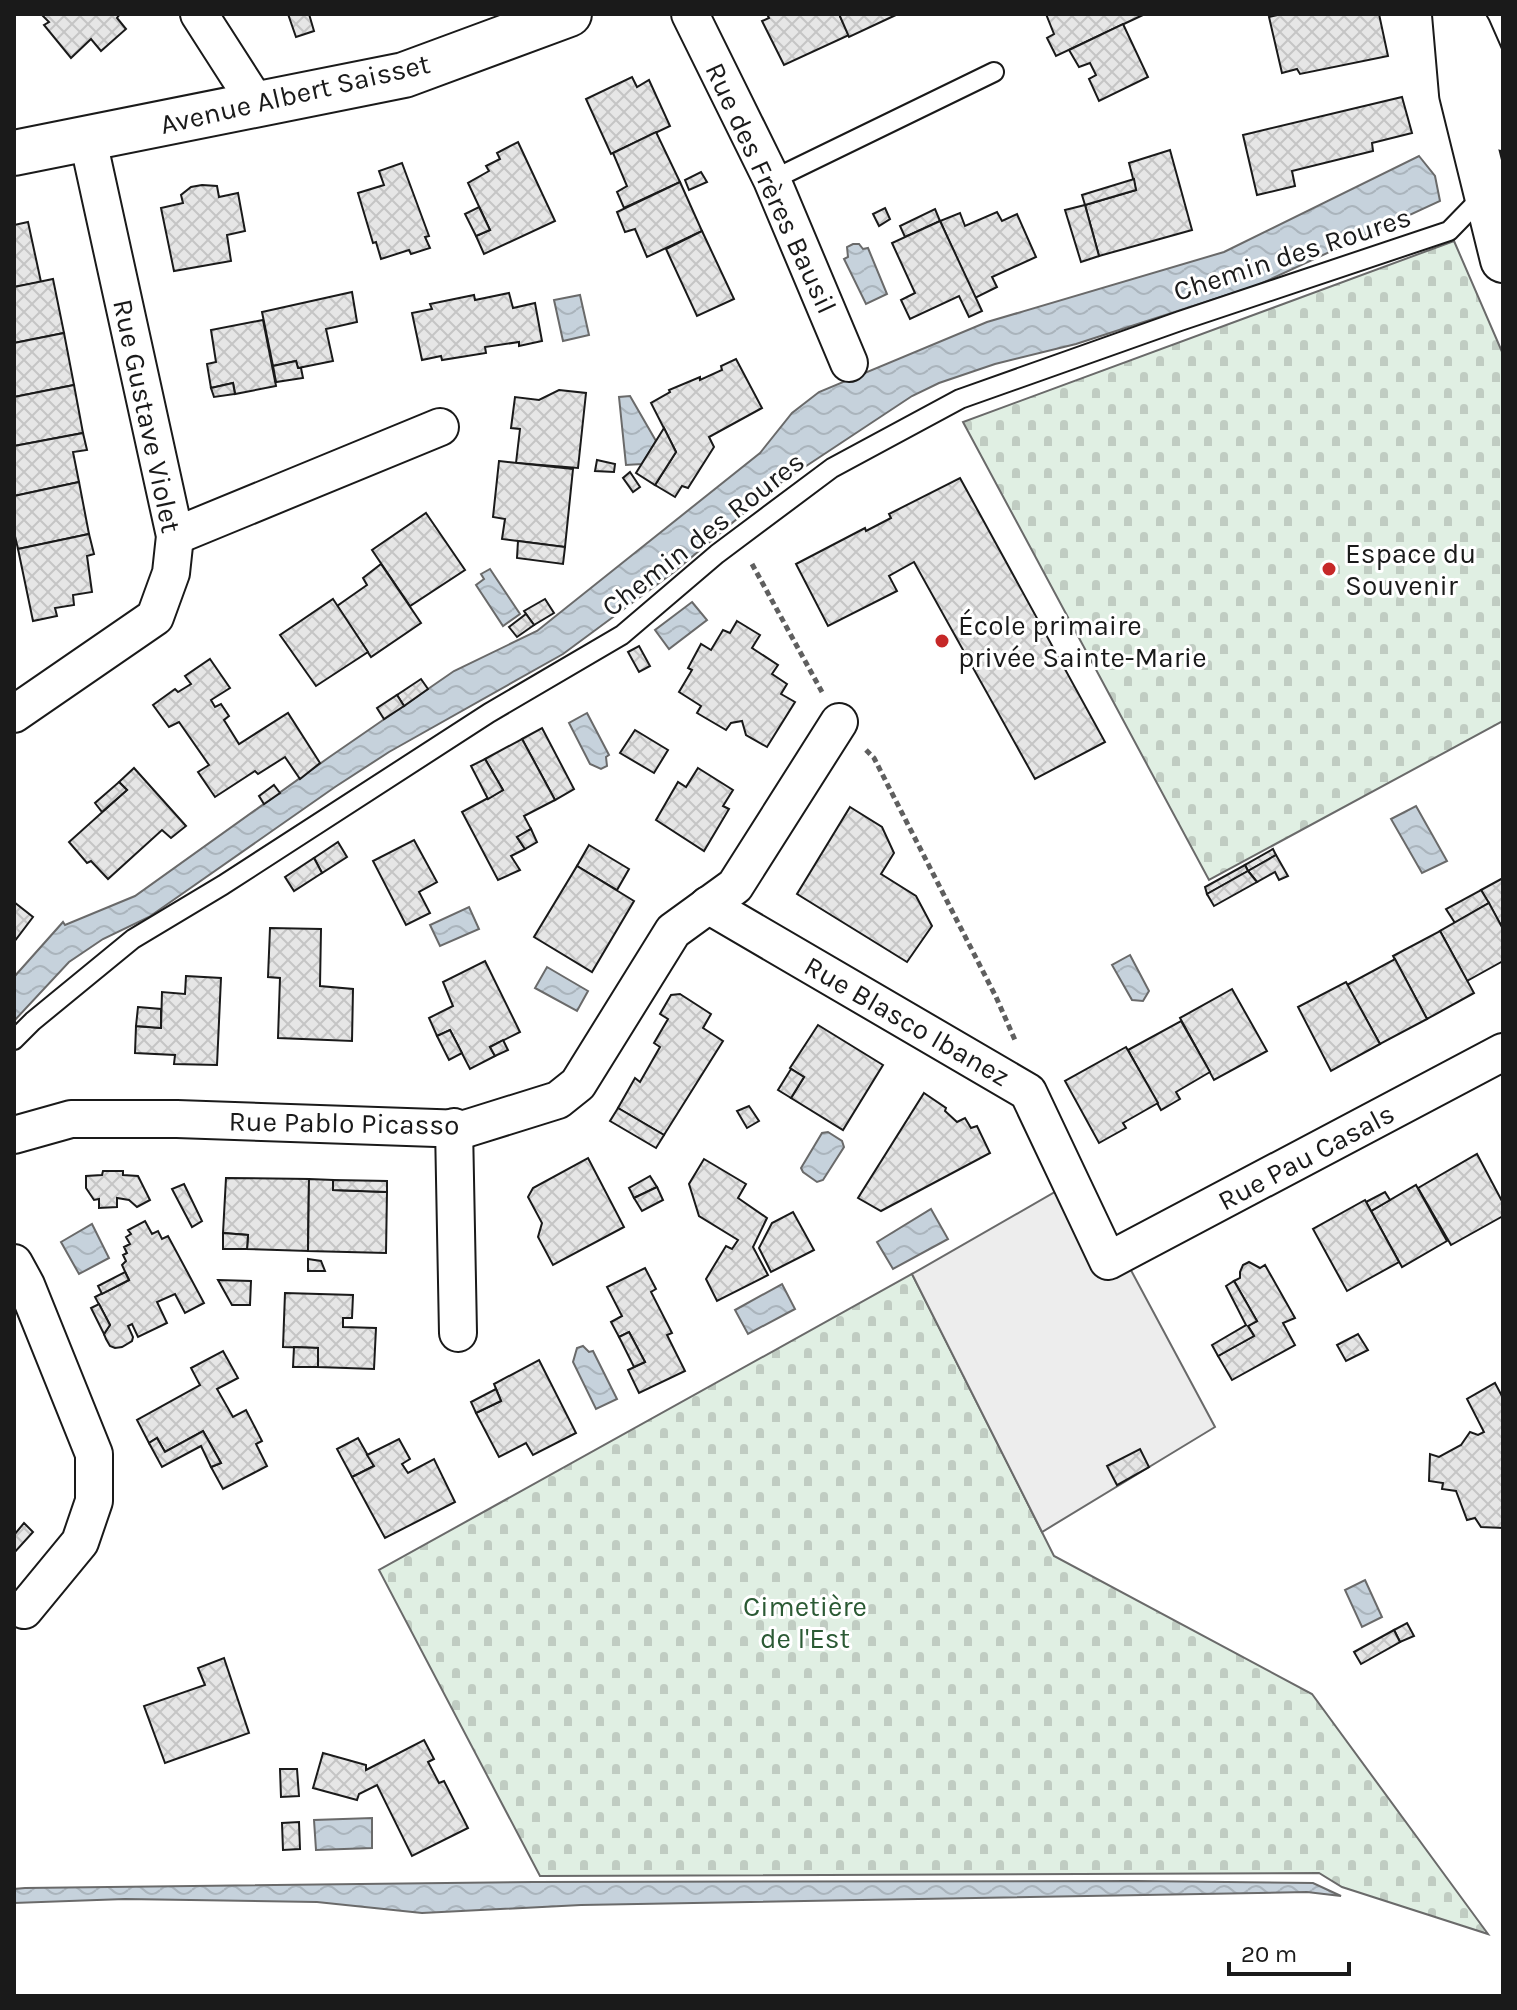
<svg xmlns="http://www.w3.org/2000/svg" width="1517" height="2010" font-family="Karla,sans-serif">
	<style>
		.cemetery { fill: url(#cemetery-stones); stroke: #6a6a6a; stroke-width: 2 }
		.parking { fill: #ededed; stroke: #6a6a6a; stroke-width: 2 }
		.water { fill: url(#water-waves); stroke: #6a6a6a; stroke-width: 2 }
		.building { fill: url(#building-cross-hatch); stroke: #1a1a1a; stroke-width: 2 }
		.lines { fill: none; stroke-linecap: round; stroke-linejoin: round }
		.service-casing { stroke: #1a1a1a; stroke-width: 22 }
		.minor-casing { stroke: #1a1a1a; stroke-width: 40 }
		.tertiary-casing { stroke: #1a1a1a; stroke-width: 48 }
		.secondary-casing { stroke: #1a1a1a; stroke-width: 48 }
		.path { stroke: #5f5f5f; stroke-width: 5; stroke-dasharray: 6 4; stroke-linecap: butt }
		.service { stroke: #fff; stroke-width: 18 }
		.minor { stroke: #fff; stroke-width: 36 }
		.tertiary { stroke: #fff; stroke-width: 44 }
		.secondary { stroke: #fff; stroke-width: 44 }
		.poi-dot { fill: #c62828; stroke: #fff; stroke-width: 3 }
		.labels { text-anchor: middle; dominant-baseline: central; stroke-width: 6; stroke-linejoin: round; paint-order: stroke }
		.street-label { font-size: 28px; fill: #1a1a1a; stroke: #fff }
		.poi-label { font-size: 28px; fill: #1a1a1a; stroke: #fff; text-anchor: start }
		.park-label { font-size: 28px; fill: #2b5a34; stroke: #fff }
	</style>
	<defs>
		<pattern id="cemetery-stones" width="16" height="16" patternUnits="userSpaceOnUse" patternTransform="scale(2)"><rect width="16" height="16" fill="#e0efe3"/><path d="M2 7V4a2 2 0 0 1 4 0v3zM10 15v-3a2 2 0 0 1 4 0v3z" fill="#c0ccc2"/></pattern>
		<pattern id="water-waves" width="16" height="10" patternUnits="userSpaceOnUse" patternTransform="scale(2)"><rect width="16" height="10" fill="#c6d2dc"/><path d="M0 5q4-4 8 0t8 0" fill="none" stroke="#aab4bc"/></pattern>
		<pattern id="building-cross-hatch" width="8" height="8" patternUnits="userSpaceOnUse" patternTransform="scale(2)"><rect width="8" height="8" fill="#e6e6e6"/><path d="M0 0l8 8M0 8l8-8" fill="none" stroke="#c5c5c5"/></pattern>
	</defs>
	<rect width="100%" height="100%" fill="#fff"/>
	<g class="cemetery">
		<polygon points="1454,241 1503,354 1503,721 1209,880 963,422"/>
		<polygon points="912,1274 1054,1556 1312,1694 1488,1934 1342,1887 1319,1873 540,1876 379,1570"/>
	</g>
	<polygon class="parking" points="1081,1177 1215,1427 1042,1532 912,1274"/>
	<g class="water">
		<polygon points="1419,156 1435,176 1440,201 1258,285 1076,344 995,364 939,383 912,396 776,486 674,572 563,654 389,752 335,787 149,917 103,939 69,962 14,1021 14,977 63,922 65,925 135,896 328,758 454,671 537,631 760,453 792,413 819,392 987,322 1224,252"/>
		<polygon points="853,244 859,244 863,249 868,248 887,294 866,304 844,259 848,257 847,247"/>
		<polygon points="580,295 589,335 563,341 554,300"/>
		<polygon points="630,396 656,441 642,464 626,465 619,397"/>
		<polygon points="490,569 520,614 503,626 476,585 484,579 481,574"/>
		<polygon points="692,602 707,620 669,649 655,630"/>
		<polygon points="587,713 609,755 606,757 607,766 601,769 590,764 569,723"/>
		<polygon points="1416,806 1447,861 1422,873 1391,819"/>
		<polygon points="469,907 479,929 440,946 430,925"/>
		<polygon points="1130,955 1149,991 1143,1001 1132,1000 1112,965"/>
		<polygon points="547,967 588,991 577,1011 535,988"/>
		<polygon points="828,1132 842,1141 844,1147 823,1180 817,1182 803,1172 801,1168 822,1133"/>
		<polygon points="931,1209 948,1239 893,1269 877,1242"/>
		<polygon points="92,1224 109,1258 79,1274 61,1242"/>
		<polygon points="782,1284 795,1309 748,1334 735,1310"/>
		<polygon points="583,1346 589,1352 593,1351 617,1399 596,1409 573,1362 577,1348"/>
		<polygon points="1365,1580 1382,1617 1362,1627 1345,1590"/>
		<polygon points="372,1818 372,1848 316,1850 314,1820"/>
		<polygon points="1136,1881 1313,1883 1341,1896 1307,1892 581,1905 422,1913 317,1902 125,1899 14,1903 14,1889 25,1888 534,1882"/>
	</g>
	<g class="building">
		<polygon points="41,14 120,14 117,18 126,29 101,51 91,39 71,58 44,25 49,22"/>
		<polygon points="288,14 309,14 314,31 296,37"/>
		<polygon points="767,14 839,14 849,35 784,65 762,21 769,18"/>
		<polygon points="839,14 898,14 849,37"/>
		<polygon points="1046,14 1145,14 1056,56 1047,38 1054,34"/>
		<polygon points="1282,14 1379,14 1388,56 1300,74 1297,69 1282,73 1269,17"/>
		<polygon points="1123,24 1148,77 1099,101 1089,79 1096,75 1090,63 1079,67 1069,50"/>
		<polygon points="632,77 637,87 649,80 670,126 611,154 586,99"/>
		<polygon points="1402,97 1412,133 1372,143 1373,151 1292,171 1295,186 1257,195 1243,135"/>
		<polygon points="656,132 680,182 624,208 617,192 627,186 613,153"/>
		<polygon points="518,142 555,221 484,254 476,236 490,230 468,183 489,171 486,166 500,159 497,153"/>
		<polygon points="1170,150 1192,230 1099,256 1085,205 1136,190 1129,163"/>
		<polygon points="402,163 429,236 425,237 430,248 411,254 409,250 381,259 376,242 373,243 358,193 384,185 379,171"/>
		<polygon points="701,172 707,182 689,190 685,180"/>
		<polygon points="1134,179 1136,190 1085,205 1082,195"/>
		<polygon points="680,182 702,231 647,257 635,229 625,232 617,212"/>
		<polygon points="202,185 217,186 219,197 238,193 245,231 227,235 231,261 174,271 161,208 183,203 181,195 191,187"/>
		<polygon points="1085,205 1099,256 1081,262 1065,210"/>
		<polygon points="479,207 490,230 476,236 465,214"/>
		<polygon points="885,208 890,219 879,226 873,214"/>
		<polygon points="935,209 940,221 905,237 900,226"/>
		<polygon points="997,212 1002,221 1017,214 1036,257 992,277 997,287 975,298 940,221 960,213 965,226"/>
		<polygon points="940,221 982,311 969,317 959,296 910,319 901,300 915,293 892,243"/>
		<polygon points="28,222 41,282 14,287 14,225"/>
		<polygon points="702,231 734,299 697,316 666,249"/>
		<polygon points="53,279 64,333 14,343 14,287"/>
		<polygon points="352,292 357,322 326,329 333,361 298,368 296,361 273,366 262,312"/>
		<polygon points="509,293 513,308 535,303 542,341 519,346 519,342 485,347 486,353 442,360 441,356 422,360 412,313 432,309 430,304 474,295 475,300"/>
		<polygon points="263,320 276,386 235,394 233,383 211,388 207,364 216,362 211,330"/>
		<polygon points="64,333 74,385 14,397 14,343"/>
		<polygon points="736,359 762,408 709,437 714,447 688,488 682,486 675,497 655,485 676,452 651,403 670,392 669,390 700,377 700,380 722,370 721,366"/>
		<polygon points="296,361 298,368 301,368 303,378 276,382 273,366"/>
		<polygon points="233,383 235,394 214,397 211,388"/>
		<polygon points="74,385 83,433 14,446 14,397"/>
		<polygon points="559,390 586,393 578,468 516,463 520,429 511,428 515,397 539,400"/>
		<polygon points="664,428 676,452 655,485 636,473"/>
		<polygon points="83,433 87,450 73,452 79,482 14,496 14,446"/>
		<polygon points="597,460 615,464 614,472 595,471"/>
		<polygon points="499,461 573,469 565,547 502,539 505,519 493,517"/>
		<polygon points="630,472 640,487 633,492 623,478"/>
		<polygon points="960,478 1105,742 1035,779 914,562 889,576 897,591 828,626 796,564 865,528 866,531 891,518 889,514"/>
		<polygon points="79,482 89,534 18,549 14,532 14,496"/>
		<polygon points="426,513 465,570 410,606 372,550"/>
		<polygon points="89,534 94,554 87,556 92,592 73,595 74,605 55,608 57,616 33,621 18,549"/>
		<polygon points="518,541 565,547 563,564 517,558"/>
		<polygon points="381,564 421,623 371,657 337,606 367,585 363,578"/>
		<polygon points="333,599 368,652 316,686 280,635"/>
		<polygon points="545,599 554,613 534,625 524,611"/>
		<polygon points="526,614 534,625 517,637 509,627"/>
		<polygon points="737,621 760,635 752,648 778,665 772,674 787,684 781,694 795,702 767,747 746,735 742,721 731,723 726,730 697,713 701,706 679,692 692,670 688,668 701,644 711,650 723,630 730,633"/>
		<polygon points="639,646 650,666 639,672 628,652"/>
		<polygon points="210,659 230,688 211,700 215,707 221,704 229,716 224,720 239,744 288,713 320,763 300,779 285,757 258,774 255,771 215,797 198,772 209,765 179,722 169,727 153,705 175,689 178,692 191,684 185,676"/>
		<polygon points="421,679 428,689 404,706 397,695"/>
		<polygon points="397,695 404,706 384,719 377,708"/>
		<polygon points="542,728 574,789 555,800 522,739"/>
		<polygon points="635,730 668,750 654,773 620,753"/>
		<polygon points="522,739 555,800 524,816 531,829 517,837 525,849 511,856 520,870 498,880 462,812 503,790 485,759"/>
		<polygon points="485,759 503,790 488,799 471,766"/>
		<polygon points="134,768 186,826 171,838 162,830 108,879 91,861 87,863 69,842 127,790 119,782"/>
		<polygon points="698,768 733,790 723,806 729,809 704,851 656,820 678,782 686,787"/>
		<polygon points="119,782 127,790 102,812 95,803"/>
		<polygon points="274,785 280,793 264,804 259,796"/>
		<polygon points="850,807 882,827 894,853 881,874 916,896 932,926 907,962 797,894"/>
		<polygon points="531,829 537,842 525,849 517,837"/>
		<polygon points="414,840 437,882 419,892 430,913 406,925 373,861"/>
		<polygon points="338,842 347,857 322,873 314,858"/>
		<polygon points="589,845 629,869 617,890 577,866"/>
		<polygon points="1273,849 1276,855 1248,871 1245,865"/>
		<polygon points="1276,855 1288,876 1279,880 1275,872 1257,882 1248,871"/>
		<polygon points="314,858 322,873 294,891 285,877"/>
		<polygon points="1245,865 1248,871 1207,894 1205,887"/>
		<polygon points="577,866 634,901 592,972 534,937"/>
		<polygon points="1248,871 1257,882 1214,906 1207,894"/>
		<polygon points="1503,878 1503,929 1481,890"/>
		<polygon points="1481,890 1489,903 1455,923 1446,909"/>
		<polygon points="14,902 33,917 14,942"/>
		<polygon points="1489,903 1503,929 1503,961 1467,981 1440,931"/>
		<polygon points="270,928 321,929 320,986 353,989 352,1041 278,1038 280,978 268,977"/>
		<polygon points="1440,931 1474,993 1427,1019 1393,956"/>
		<polygon points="1395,959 1427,1019 1380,1044 1347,985"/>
		<polygon points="485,961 520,1032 490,1047 495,1056 470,1069 450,1030 437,1036 429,1018 453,1006 443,982"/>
		<polygon points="186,976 221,978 217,1065 174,1064 175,1055 135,1053 136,1026 161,1028 162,992 185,994"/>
		<polygon points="1346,982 1380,1044 1331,1071 1298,1007"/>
		<polygon points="1232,989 1267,1051 1214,1080 1180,1018"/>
		<polygon points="680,994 711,1014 703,1028 723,1041 664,1135 618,1108 635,1078 640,1082 660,1047 654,1043 668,1019 660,1014 671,995"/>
		<polygon points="138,1007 161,1009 161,1028 136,1026"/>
		<polygon points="1181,1021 1210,1072 1176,1092 1180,1099 1161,1110 1128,1050"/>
		<polygon points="818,1025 883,1065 843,1130 791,1098 804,1077 790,1068"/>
		<polygon points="450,1030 462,1053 449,1060 437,1036"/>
		<polygon points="503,1040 508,1050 495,1056 490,1047"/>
		<polygon points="1126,1047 1158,1103 1123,1123 1126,1128 1099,1143 1065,1081"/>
		<polygon points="791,1069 804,1077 791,1098 778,1090"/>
		<polygon points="924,1093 946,1108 945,1111 957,1122 965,1118 971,1128 977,1126 990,1153 881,1211 858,1198"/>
		<polygon points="749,1106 759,1121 747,1128 737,1111"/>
		<polygon points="618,1108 664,1135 656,1148 610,1121"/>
		<polygon points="1477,1154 1503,1203 1503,1216 1451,1245 1418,1188"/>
		<polygon points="588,1158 624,1227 553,1265 538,1237 542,1223 528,1197 533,1188"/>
		<polygon points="704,1159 746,1184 738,1198 767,1218 753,1247 768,1275 717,1301 706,1279 726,1246 732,1249 738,1240 699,1216 689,1184"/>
		<polygon points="103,1171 123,1171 123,1175 138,1176 150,1200 137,1207 129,1200 117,1198 117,1207 99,1208 99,1199 94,1200 86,1188 86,1176 102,1175"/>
		<polygon points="650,1176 657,1187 634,1198 629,1188"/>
		<polygon points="226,1178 309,1179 308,1251 247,1249 248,1235 223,1233"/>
		<polygon points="309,1179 333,1180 333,1190 387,1192 386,1253 308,1251"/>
		<polygon points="333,1180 387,1181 387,1192 333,1190"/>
		<polygon points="184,1184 202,1221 192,1227 172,1189"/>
		<polygon points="1416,1185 1447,1241 1402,1267 1371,1211"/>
		<polygon points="657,1187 663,1200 642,1211 634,1198"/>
		<polygon points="1385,1192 1390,1200 1371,1211 1366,1202"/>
		<polygon points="1365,1200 1399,1262 1347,1291 1313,1229"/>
		<polygon points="793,1212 814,1250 771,1272 759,1248 772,1223"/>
		<polygon points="145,1221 152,1234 158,1231 162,1239 168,1236 204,1303 185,1313 175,1294 157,1302 167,1323 138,1337 132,1324 128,1326 133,1337 132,1341 122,1347 115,1348 110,1346 106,1339 104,1334 110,1325 95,1297 129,1280 122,1265 126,1261 123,1255 127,1253 124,1247 130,1244 126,1237 131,1234 128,1230"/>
		<polygon points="223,1233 248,1235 247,1249 223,1249"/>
		<polygon points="308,1259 321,1261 325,1271 308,1271"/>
		<polygon points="1249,1262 1260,1268 1265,1265 1295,1318 1283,1323 1295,1345 1232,1380 1218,1356 1254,1336 1248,1326 1257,1321 1234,1281 1240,1278 1240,1272 1243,1265"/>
		<polygon points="645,1268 656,1289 651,1292 672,1333 667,1335 685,1371 639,1393 628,1370 645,1362 629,1332 619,1337 611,1322 622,1316 607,1287"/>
		<polygon points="125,1272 129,1280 102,1294 98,1286"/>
		<polygon points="218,1280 251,1281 250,1305 232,1305"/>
		<polygon points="1234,1281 1257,1321 1248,1326 1254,1336 1218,1356 1212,1345 1246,1325 1226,1286"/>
		<polygon points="285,1293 353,1295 352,1318 343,1318 343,1327 376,1328 374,1369 318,1367 318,1348 283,1347"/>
		<polygon points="99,1304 110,1325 104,1334 91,1308"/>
		<polygon points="629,1332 645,1362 634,1367 619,1337"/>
		<polygon points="1358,1334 1368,1350 1346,1361 1337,1345"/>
		<polygon points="294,1347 318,1348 318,1367 293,1367"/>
		<polygon points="223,1351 238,1378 217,1389 233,1417 246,1410 262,1441 256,1444 267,1466 223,1489 211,1467 221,1463 203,1431 165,1452 157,1438 149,1443 137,1420 200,1385 191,1368"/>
		<polygon points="539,1360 576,1433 533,1455 526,1443 499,1457 476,1413 501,1401 494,1384"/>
		<polygon points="1495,1383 1503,1398 1503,1528 1481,1527 1475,1518 1467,1520 1456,1491 1442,1489 1443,1483 1429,1481 1430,1454 1439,1457 1461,1445 1470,1432 1478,1435 1484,1432 1467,1399"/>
		<polygon points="496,1389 501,1401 476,1413 471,1402"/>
		<polygon points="203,1431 221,1463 211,1467 201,1446 162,1467 149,1443 157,1438 165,1452"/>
		<polygon points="358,1438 374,1466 352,1477 337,1449"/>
		<polygon points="399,1439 410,1459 402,1464 408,1473 434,1459 455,1502 385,1538 352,1477 374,1466 367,1455"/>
		<polygon points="1140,1449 1149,1467 1117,1485 1107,1466"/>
		<polygon points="24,1523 33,1532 14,1553 14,1535"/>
		<polygon points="1407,1623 1414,1636 1400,1642 1394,1630"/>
		<polygon points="1394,1630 1400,1642 1361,1664 1354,1652"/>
		<polygon points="224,1658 249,1733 165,1763 144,1706 205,1685 198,1668"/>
		<polygon points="424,1740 434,1759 428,1762 439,1783 444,1781 468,1828 412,1856 377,1785 359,1794 357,1800 313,1788 323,1753 366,1765 366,1770"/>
		<polygon points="280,1769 297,1769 299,1796 281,1797"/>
		<polygon points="299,1822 300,1849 283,1850 282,1823"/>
	</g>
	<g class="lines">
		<defs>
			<g id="service">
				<polyline points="772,180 994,72"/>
				<polyline points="14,1040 33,1021 133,939 223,885 489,713 622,635 717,554 832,468 960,399 1180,321 1449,231 1484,195"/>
			</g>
			<g id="minor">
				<polyline points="199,14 258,106"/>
				<polyline points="690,14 772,180 849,363"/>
				<polyline points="175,536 440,427"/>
				<polyline points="14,714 155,617 171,573 175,536 88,140"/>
				<polyline points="708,905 1028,1092 1108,1261 1503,1052"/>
				<polyline points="454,1127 458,1333"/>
				<polyline points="14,1135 71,1119 177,1119 465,1129 558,1100 578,1084 673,931 735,886 839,722"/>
				<polyline points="14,1263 26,1285 94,1454 94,1501 80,1542 24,1610"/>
			</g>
			<polyline id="tertiary" points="14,153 404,75 569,14"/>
			<g id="secondary">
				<polyline points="1455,14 1462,94 1503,260"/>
				<polyline points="1468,29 1491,81 1503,128"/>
			</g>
		</defs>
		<use href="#service" class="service-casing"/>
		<use href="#minor" class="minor-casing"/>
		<use href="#tertiary" class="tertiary-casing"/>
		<use href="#secondary" class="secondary-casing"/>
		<g class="path">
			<polyline points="752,564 822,692"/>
			<polyline points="866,750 874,758 996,997 1015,1040"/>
		</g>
		<use href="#service" class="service"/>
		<use href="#minor" class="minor"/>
		<use href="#tertiary" class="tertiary"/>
		<use href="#secondary" class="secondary"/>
	</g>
	<g class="poi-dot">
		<circle cx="1329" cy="569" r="8"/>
		<circle cx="942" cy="641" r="8"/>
	</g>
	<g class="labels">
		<g class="street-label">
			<text transform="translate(295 94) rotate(-13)">Avenue Albert Saisset</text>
			<text transform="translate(771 188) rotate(65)">Rue des Frères Bausil</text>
			<text transform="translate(1292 254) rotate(-18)">Chemin des Roures</text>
			<text transform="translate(147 416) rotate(78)">Rue Gustave Violet</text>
			<text transform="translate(703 534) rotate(-38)">Chemin des Roures</text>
			<text transform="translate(907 1021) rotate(30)">Rue Blasco Ibanez</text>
			<text transform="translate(344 1123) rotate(1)">Rue Pablo Picasso</text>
			<text transform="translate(1306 1157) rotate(-28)">Rue Pau Casals</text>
		</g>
		<g class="poi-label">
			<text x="1345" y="553">Espace du<tspan x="1345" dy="32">Souvenir</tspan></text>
			<text x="958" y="625">École primaire<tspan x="958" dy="32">privée Sainte-Marie</tspan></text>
		</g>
		<g class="park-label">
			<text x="805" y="1606">Cimetière<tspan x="805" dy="32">de l'Est</tspan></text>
		</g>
	</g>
	<rect width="1517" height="2010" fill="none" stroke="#1a1a1a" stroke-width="32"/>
	<path d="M1229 1962v12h120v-12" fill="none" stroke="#1a1a1a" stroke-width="4"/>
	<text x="1241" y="1962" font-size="24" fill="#1a1a1a" stroke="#ffffff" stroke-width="6" paint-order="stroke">20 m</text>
</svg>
